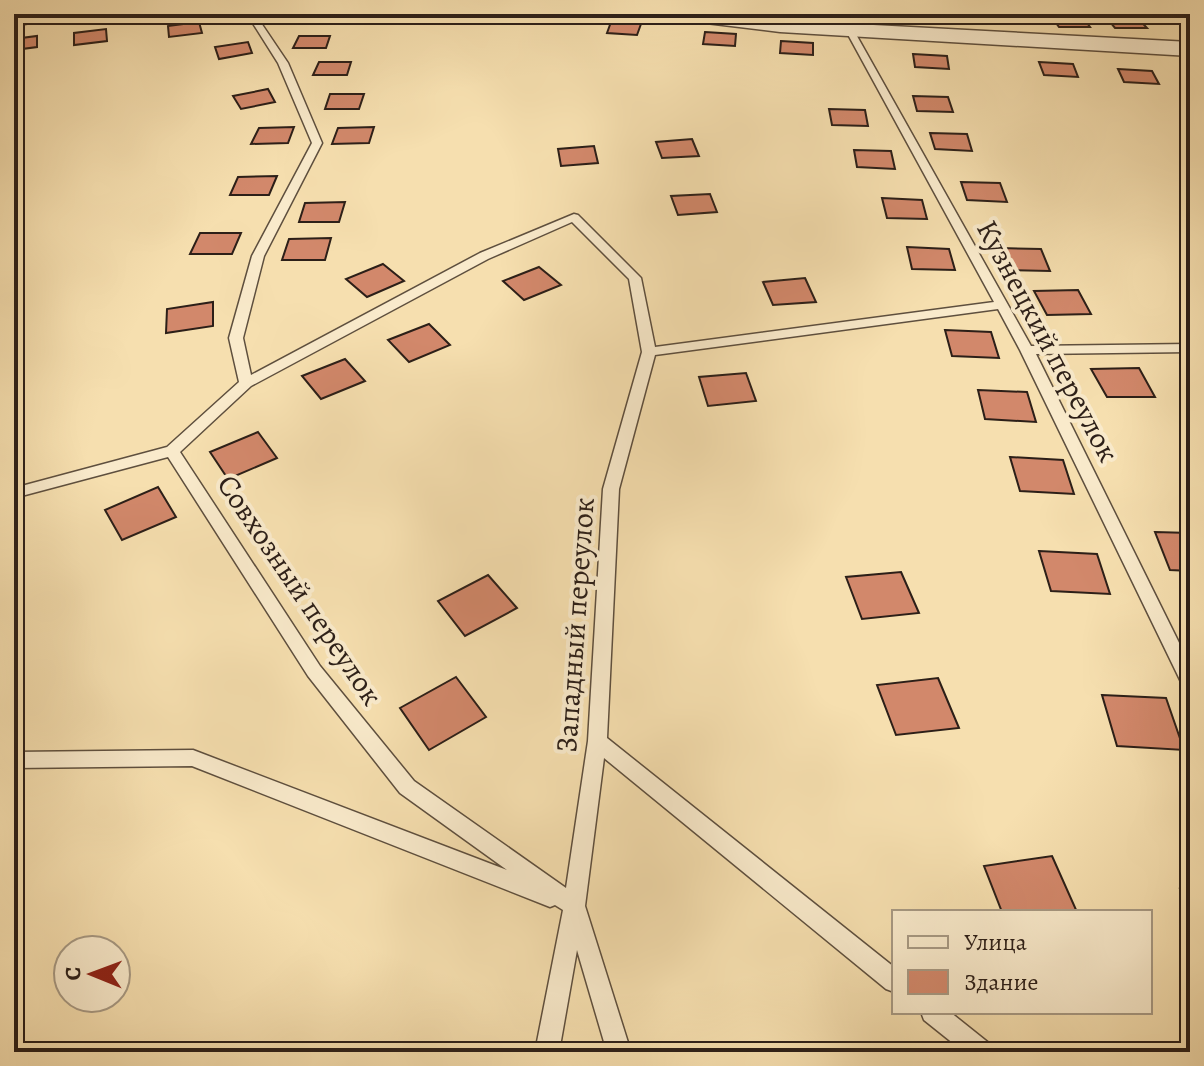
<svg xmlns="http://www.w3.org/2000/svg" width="1204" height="1066" font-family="Alegreya,serif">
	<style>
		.building { fill: #d2886b; stroke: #2c1f18; stroke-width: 2 }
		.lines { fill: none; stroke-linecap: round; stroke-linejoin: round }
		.service-casing { stroke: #5e4f3e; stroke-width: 3 }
		.tertiary-casing { stroke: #5e4f3e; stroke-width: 3 }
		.service { fill: #f9eacb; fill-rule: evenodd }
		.tertiary { fill: #f9eacb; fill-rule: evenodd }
		.labels { text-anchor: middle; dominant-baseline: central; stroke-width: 8; stroke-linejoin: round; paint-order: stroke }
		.street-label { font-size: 30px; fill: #2c1f18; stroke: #f9eacb }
	</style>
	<rect width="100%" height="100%" fill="#f6dfaf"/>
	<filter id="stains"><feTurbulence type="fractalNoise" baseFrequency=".0025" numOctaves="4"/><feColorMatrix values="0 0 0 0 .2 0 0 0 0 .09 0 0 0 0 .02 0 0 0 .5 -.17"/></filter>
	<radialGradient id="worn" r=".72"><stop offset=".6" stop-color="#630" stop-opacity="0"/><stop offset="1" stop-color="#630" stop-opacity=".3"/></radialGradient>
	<g class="building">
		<polygon points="510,14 541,14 538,20 508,18"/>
		<polygon points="973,14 1003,14 1008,21 977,21"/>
		<polygon points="1051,16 1082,16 1090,27 1059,27"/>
		<polygon points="1106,17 1137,17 1147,28 1115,28"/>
		<polygon points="199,22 202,33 169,37 168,26"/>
		<polygon points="611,22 641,24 637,35 607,33"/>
		<polygon points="106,29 107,41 74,45 74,33"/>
		<polygon points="705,32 736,34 735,46 703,44"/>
		<polygon points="37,36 37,47 14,50 14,39"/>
		<polygon points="299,36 330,36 326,48 293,48"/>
		<polygon points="781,41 813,43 813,55 780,53"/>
		<polygon points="248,42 252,53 219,59 215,47"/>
		<polygon points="913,54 947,56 949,69 915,67"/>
		<polygon points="319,62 351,62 347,75 313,75"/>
		<polygon points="1039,62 1073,64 1078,77 1044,75"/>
		<polygon points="1118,69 1152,71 1159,84 1124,82"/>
		<polygon points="268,89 275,102 241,109 233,96"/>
		<polygon points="330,94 364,94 359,109 325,109"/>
		<polygon points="913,96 948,97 953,112 917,111"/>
		<polygon points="829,109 865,110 868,126 832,125"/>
		<polygon points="294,127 288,143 251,144 259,128"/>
		<polygon points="374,127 369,143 332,144 338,128"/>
		<polygon points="930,133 967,134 972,151 935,149"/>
		<polygon points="692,139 699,156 662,158 656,142"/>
		<polygon points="594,146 598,163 561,166 558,149"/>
		<polygon points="854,150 891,151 895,169 857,167"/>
		<polygon points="277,176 269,195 230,195 238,177"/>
		<polygon points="961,182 1000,183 1007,202 967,200"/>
		<polygon points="710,194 717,212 678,215 671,196"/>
		<polygon points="882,198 922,200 927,219 887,218"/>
		<polygon points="345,202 339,222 299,222 305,203"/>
		<polygon points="200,233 241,233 232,254 190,254"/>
		<polygon points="331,238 325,260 282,260 289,239"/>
		<polygon points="907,247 949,249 955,270 912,269"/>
		<polygon points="999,248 1041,249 1050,271 1007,270"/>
		<polygon points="383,264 404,281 367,297 346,279"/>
		<polygon points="539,267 561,285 524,300 503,281"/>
		<polygon points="805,278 816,302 773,305 763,282"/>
		<polygon points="1078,290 1091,314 1047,315 1034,291"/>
		<polygon points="213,302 213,326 166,333 167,309"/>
		<polygon points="429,324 450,345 409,362 388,340"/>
		<polygon points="945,330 991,332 999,358 952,356"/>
		<polygon points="345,359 365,381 321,399 302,376"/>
		<polygon points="1139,368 1155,397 1107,397 1091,369"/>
		<polygon points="746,373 756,401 708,406 699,377"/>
		<polygon points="978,390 1027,392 1036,422 985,419"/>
		<polygon points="258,432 277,458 228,479 210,452"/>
		<polygon points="1010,457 1063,460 1074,494 1020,491"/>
		<polygon points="158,487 176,517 122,540 105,510"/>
		<polygon points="1155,532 1190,533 1190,571 1170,570"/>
		<polygon points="1039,551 1097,554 1110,594 1051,591"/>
		<polygon points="901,572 919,613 862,619 846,577"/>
		<polygon points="488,575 517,608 465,636 438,601"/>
		<polygon points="456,677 486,717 429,750 400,708"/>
		<polygon points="938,678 959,728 896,735 877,685"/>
		<polygon points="1102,695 1166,698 1184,750 1117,746"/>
		<polygon points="1052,856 1077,912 1002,912 984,866"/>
		<polygon points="1180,889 1190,890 1190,922"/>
	</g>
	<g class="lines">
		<defs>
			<g id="service">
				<path d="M247,14H255L288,63L322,143L264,256L243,338L251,375L480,253L574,214L578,215L641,278L655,347L994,302L845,29L849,26L853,29L1031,346L1190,344V352L1036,354L1190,665V690L1184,688L1020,350L998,309L655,355L619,489L607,738L894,967V992L886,989L604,758L585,906L631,1052H607L577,950L559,1052H535L563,910L555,905L550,907L192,766L14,768V752L193,750L507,870L400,793L308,676L168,457L14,498V488L167,447L239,382L229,338L252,256L312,143L278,63ZM572,222L629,279L642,352L603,489L588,741L566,888L414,781L320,666L180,452L251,386L488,259Z"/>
				<polygon points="921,1012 950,1012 990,1044 994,1052 964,1052 924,1020"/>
			</g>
			<g id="tertiary">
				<polygon points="14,14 60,14 57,18 14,26"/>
				<polygon points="671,14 733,14 780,20 1190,42 1190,56 780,32 681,20"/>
			</g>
		</defs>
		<use href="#service" class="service-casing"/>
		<use href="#tertiary" class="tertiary-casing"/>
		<use href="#service" class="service"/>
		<use href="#tertiary" class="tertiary"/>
	</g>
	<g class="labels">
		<g class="street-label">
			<text transform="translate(1048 341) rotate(62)">Кузнецкий переулок</text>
			<text transform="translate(300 590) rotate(56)">Совхозный переулок</text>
			<text transform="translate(575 625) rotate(-86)">Западный переулок</text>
		</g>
	</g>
	<rect width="1204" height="1066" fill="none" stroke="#f6dfaf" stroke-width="48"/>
	<rect x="16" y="16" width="1172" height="1034" fill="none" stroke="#2c1f18" stroke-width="4"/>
	<rect x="24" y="24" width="1156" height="1018" fill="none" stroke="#2c1f18" stroke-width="2"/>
	<rect x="892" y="910" width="260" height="104" fill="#f9eacb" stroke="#a79983" stroke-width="2"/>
	<rect x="908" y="936" width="40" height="12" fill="#f9eacb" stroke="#a79983" stroke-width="2"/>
	<text x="964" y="950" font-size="24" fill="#2c1f18">Улица</text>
	<rect x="908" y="970" width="40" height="24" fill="#d2886b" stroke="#a79983" stroke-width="2"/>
	<text x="964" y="990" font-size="24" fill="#2c1f18">Здание</text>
	<g transform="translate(92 974) rotate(271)"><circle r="38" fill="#f9eacb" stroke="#a79983" stroke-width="2"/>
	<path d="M0-6L14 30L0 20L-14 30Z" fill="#8f2418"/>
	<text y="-12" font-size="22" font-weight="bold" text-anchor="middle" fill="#2c1f18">С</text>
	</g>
	<rect width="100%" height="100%" filter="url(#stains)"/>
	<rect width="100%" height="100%" fill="url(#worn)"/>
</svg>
